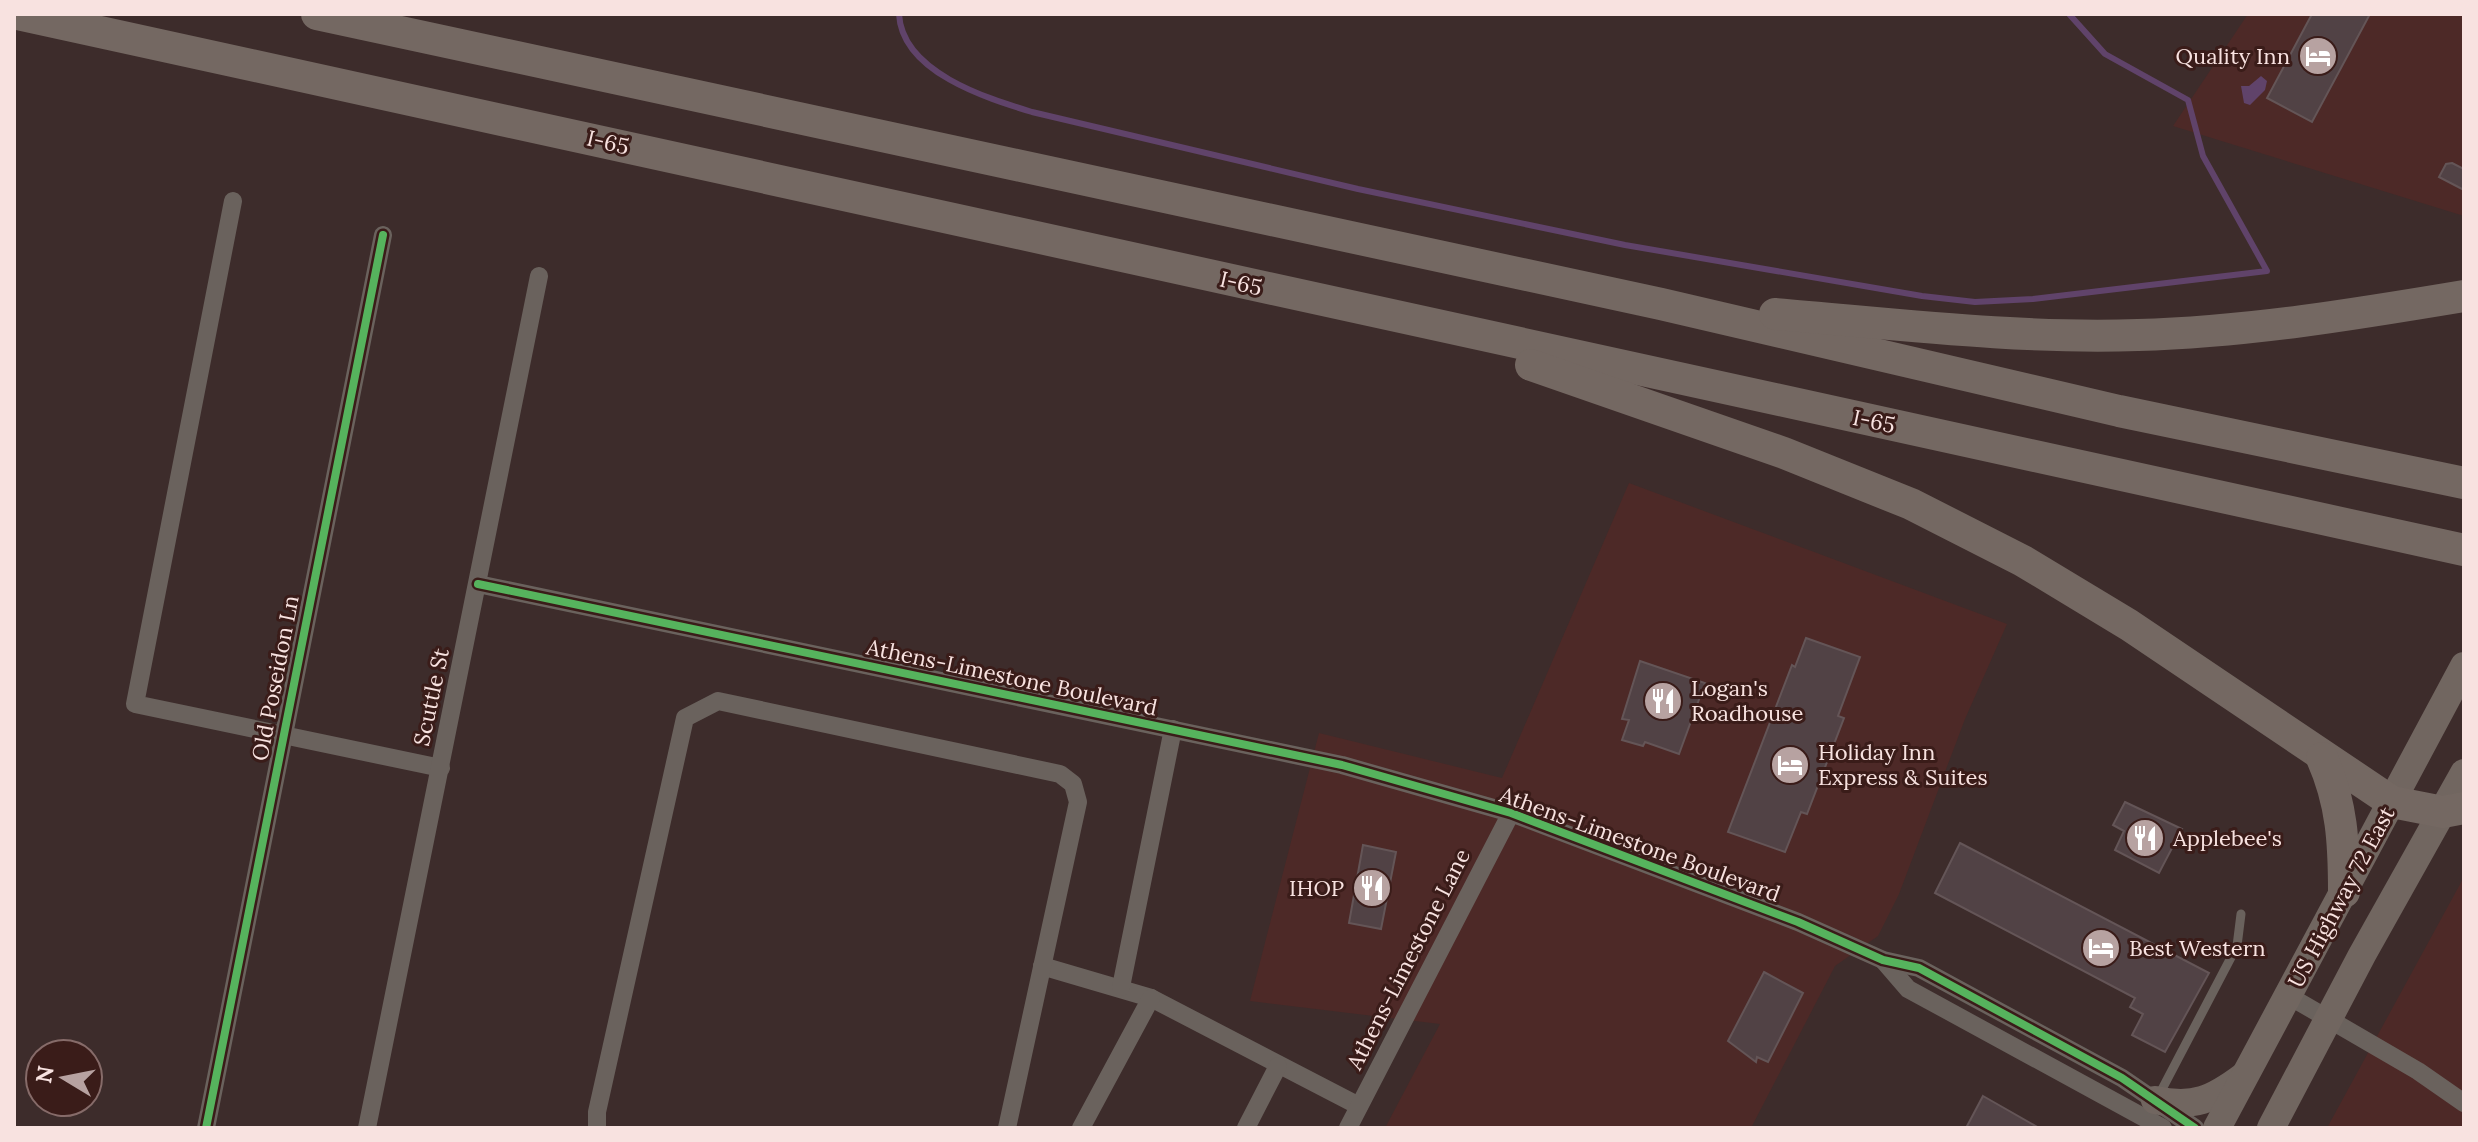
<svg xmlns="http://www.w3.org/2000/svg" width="2478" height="1142" font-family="Lora,serif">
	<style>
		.built { fill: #4d2927 }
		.water { fill: #60436a }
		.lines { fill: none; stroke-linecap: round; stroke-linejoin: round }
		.stream { stroke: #60436a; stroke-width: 6 }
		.building { fill: #514245; stroke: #645557; stroke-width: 2 }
		.service { stroke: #6a625d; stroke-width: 9 }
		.minor { stroke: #6a625d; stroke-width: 18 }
		.trunk { stroke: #716660; stroke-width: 28 }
		.motorway { stroke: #746862; stroke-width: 32 }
		.cycleway-casing { stroke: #3a1c19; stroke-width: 13 }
		.cycleway { stroke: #56b35d; stroke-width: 8 }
		.labels { text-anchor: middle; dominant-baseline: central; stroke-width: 6; stroke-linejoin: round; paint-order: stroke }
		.poi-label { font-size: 22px; fill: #f8e2e0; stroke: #3a1c19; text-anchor: start }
		.street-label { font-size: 22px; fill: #f8e2e0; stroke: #3a1c19 }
	</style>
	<rect width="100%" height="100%" fill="#3d2c2b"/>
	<g class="built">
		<polygon points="2248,14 2464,14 2464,216 2173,126"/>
		<polygon points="1629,483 2007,624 1965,719 1899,894 1878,936 1835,966 1751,1128 1385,1128 1440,1024 1250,1001 1319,733 1502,778"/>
		<polygon points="2464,877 2464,1128 2327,1128"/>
	</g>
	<polygon class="water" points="2261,76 2267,81 2265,90 2250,105 2244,103 2241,86 2249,86"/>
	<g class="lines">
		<path class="stream" d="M899,14C902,72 986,98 1032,112L1358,189L1625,245L1922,296L1975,302L2033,299L2267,271L2203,156L2188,100L2105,54L2069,14"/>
	</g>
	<g class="building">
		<polygon points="2312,14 2370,14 2312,122 2267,98"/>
		<polygon points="2452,163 2464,169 2464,190 2439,177 2446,164"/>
		<polygon points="1806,638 1860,657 1838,716 1844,718 1807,814 1801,812 1785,852 1728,832 1792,665 1795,667"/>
		<polygon points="1640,661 1705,683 1679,754 1645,742 1643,746 1622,740 1629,720 1622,719"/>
		<polygon points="2125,802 2182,829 2159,873 2115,850 2124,831 2113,825"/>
		<polygon points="1960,843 2209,973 2165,1052 2132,1035 2143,1014 2130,1007 2135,998 1935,893"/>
		<polygon points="1363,845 1396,852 1381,929 1349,923"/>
		<polygon points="1764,972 1803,993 1768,1062 1757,1057 1756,1062 1728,1041"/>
		<polygon points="1983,1096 2039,1128 1966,1128"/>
	</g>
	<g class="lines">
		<polyline class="service" points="2159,1095 2237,946 2241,914"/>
		<g class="minor">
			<polyline points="233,201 135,704 441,768"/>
			<polyline points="478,584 1342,765 1511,813 1798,922 1883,960 1919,968 2122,1078 2195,1128"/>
			<polyline points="1883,960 1908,989 2163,1128"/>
			<polyline points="1042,966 1151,998 1359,1106"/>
			<polyline points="1121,987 1173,729"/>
			<polyline points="2289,996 2418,1071 2464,1103"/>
			<polyline points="206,1128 383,235"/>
			<polyline points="367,1128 539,276"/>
			<polyline points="597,1128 597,1112 685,718 718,701 1060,774 1073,784 1078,802 1007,1128"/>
			<polyline points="1081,1128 1151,998"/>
			<polyline points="1246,1128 1278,1066"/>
			<polyline points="1348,1128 1511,813"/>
		</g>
		<g class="trunk">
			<path d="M2155,1100C2194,1108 2212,1100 2244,1076"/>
			<polyline points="2217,1128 2464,666"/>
			<polyline points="2271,1128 2362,955 2464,773"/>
		</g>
		<g class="motorway">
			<polyline points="18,14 2464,550"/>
			<polyline points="317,14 1661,304 2119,411 2464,483"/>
			<path d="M1775,314C1896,324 2017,339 2138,335C2248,332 2356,314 2464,296"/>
			<polyline points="1531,365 1784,453 1911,504 2023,561 2129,625 2392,802 2443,812 2464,808"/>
			<path d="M2322,758C2342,803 2344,843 2344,892"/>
		</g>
		<defs>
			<g id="cycleway">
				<polyline points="478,584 1342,765 1511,813 1798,922 1883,960 1919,968 2122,1078 2195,1128"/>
				<polyline points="206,1128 383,235"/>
			</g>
		</defs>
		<use href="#cycleway" class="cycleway-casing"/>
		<use href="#cycleway" class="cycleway"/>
	</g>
	<defs>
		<symbol id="hotel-disc" viewBox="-11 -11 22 22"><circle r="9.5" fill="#b7a2a1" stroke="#3a1c19"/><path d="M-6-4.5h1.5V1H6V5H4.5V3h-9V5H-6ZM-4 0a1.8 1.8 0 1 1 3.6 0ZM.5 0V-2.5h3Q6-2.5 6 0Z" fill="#fff"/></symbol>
		<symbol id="restaurant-disc" viewBox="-11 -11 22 22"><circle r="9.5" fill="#b7a2a1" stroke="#3a1c19"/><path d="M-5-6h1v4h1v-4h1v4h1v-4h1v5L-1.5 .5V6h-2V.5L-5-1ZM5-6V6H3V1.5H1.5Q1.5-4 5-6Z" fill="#fff"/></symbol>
	</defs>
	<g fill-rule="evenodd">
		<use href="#hotel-disc" x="2296" y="34" width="44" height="44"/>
		<use href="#restaurant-disc" x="1641" y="679" width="44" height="44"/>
		<use href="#hotel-disc" x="1768" y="743" width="44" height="44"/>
		<use href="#restaurant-disc" x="2123" y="816" width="44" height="44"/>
		<use href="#restaurant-disc" x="1350" y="866" width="44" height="44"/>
		<use href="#hotel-disc" x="2079" y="926" width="44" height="44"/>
	</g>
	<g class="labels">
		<g class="poi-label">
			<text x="2290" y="56" text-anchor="end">Quality Inn</text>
			<text x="1691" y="688">Logan's<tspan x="1691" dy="25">Roadhouse</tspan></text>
			<text x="1818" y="752">Holiday Inn<tspan x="1818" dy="25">Express &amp; Suites</tspan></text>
			<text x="2173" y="838">Applebee's</text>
			<text x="1344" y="888" text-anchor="end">IHOP</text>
			<text x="2129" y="948">Best Western</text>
		</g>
		<g class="street-label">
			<text transform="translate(608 142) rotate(13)">I-65</text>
			<text transform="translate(1241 283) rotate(13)">I-65</text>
			<text transform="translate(1874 421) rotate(12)">I-65</text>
			<text transform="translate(1012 677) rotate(12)">Athens-Limestone Boulevard</text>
			<text transform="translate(275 678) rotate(-79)">Old Poseidon Ln</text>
			<text transform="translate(431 697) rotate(-78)">Scuttle St</text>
			<text transform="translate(1640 844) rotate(20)">Athens-Limestone Boulevard</text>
			<text transform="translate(2341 897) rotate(-62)">US Highway 72 East</text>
			<text transform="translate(1408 959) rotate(-63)">Athens-Limestone Lane</text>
		</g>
	</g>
	<rect width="2478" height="1142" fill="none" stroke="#f8e2e0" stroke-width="32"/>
	<g transform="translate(64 1078) rotate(280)"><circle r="38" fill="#3a1c19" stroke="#866b69" stroke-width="2"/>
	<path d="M0-6L14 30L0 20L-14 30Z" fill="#b7a2a1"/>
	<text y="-12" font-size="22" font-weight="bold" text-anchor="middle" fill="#f8e2e0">N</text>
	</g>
</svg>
